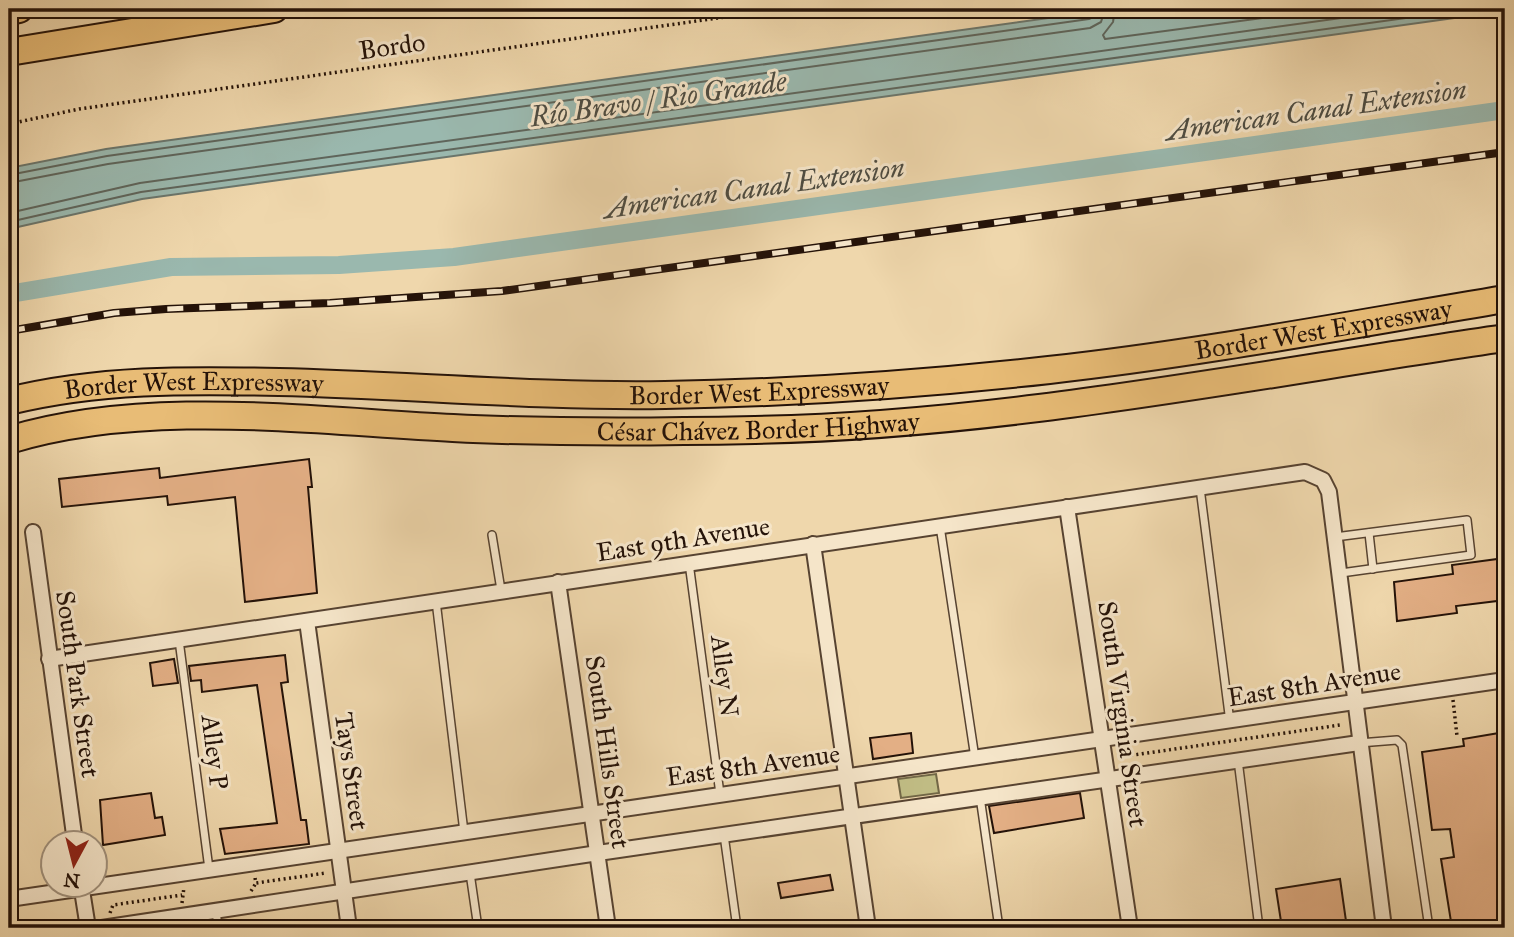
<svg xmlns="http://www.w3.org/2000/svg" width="1514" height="937" font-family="'IM FELL Great Primer',serif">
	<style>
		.green { fill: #c0bc84; stroke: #726746; stroke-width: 2 }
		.water { fill: #9ab8ae; stroke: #6b766c; stroke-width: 2 }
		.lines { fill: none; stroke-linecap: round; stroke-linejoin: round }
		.shore { stroke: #5f655b; stroke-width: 2 }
		.canal { stroke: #9ab8ae; stroke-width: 18 }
		.building { fill: #e3af85; stroke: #241208; stroke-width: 2 }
		.lane-casing { stroke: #574331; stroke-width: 10 }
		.street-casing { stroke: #574331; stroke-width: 18 }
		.highway-casing { stroke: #241208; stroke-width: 30 }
		.path { stroke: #241208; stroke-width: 3.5; stroke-dasharray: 2 3.5; stroke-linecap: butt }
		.lane { stroke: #f5e5c9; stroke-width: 7 }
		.street { stroke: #f5e5c9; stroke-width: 14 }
		.highway { stroke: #e8bc76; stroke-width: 26 }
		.rail-casing { stroke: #241208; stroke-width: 8 }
		.rail { stroke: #f5e5c9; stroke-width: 5; stroke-dasharray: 16; stroke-linecap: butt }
		.labels { text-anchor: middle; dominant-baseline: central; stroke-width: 6; stroke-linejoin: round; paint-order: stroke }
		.street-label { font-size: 26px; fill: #241208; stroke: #f5e5c9 }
		.water-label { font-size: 28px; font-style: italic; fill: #4d4c42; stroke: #f5e5c9 }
	</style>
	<rect width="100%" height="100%" fill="#efd7ac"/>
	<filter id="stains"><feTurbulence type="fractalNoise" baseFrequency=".00286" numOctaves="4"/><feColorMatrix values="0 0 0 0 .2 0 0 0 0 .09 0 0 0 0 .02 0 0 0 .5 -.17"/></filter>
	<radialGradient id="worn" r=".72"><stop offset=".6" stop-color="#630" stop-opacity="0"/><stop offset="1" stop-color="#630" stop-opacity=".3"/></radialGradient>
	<polygon class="green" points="936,774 939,793 901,798 898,779"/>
	<polygon class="water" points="1113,9 1505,11 142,199 9,229 9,168 106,149"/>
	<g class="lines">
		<g class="shore">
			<polyline points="1115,9 1113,22 1103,35 1105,39 1330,9"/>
			<polyline points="9,175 107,156 1089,19 1095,16 1096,9"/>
			<polyline points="9,183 108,164 1090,28 1101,22 1105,9"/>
			<polyline points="9,213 140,183 1407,9"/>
			<polyline points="9,222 141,192 1471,9"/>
		</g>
		<polyline class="canal" points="9,294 171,267 339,265 454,257 1505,110"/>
	</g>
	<g class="building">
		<polygon points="309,459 312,487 308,487 317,593 245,602 235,497 168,505 167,496 62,507 59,479 159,468 160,478"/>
		<polygon points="1505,558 1505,600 1456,606 1457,613 1397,621 1394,582 1453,574 1452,565"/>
		<polygon points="285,655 288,682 281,683 301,820 306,820 309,844 225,854 220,829 277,823 257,685 202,692 201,680 191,681 189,666"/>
		<polygon points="174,659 178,683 153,686 150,663"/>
		<polygon points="1505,732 1505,921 1452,928 1441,859 1454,857 1450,829 1432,830 1422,752 1464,746 1463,739"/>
		<polygon points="911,733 913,753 873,759 870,738"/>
		<polygon points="151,793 155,818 162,817 165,835 103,845 100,800"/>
		<polygon points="1080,793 1084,818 994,833 989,806"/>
		<polygon points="830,875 833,890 781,898 778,883"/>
		<polygon points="1340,879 1347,928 1282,928 1276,889"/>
	</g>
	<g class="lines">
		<defs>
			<g id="lane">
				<polyline points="1200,488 1230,722"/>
				<polyline points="940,526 975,758"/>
				<polyline points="1369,533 1373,569"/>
				<polyline points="492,535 501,590"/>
				<polyline points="1335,537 1467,520 1471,555 1341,573"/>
				<polyline points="689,563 720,794"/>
				<polyline points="436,601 464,832"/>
				<polyline points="179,640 209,869"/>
				<polyline points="1359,743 1397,740 1402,745 1429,928"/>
				<polyline points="1238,760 1259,928"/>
				<polyline points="980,797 999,928"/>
				<polyline points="724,835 737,928"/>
				<polyline points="470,873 478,928"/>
				<polyline points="216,910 218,928"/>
			</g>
			<g id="street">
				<polyline points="1067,507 1130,928"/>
				<polyline points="33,532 75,842"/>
				<polyline points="813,544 868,928"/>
				<polyline points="558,582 608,928"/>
				<polyline points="307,621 349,928"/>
				<polyline points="49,659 1305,472 1323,480 1329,492 1384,928"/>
				<polyline points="81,884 88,928"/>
				<polyline points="9,899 1505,680"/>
				<polyline points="102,928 598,853 1359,743"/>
			</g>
			<g id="highway">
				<polyline points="9,11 19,9"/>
				<polyline points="9,52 274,9"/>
				<path id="s1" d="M9,401C98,379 188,380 279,382C408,385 536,397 665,395C793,393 922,384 1049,370C1202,353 1354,324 1505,299"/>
				<path id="s2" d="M9,440C147,398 310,421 453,428C553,433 655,432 755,430C1007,425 1256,374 1505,338"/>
			</g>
		</defs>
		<use href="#lane" class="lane-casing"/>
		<use href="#street" class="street-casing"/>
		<use href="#highway" class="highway-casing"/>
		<g class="path">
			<polyline points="9,124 79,109 781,9"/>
			<polyline points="1453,700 1457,736"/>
			<polyline points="1120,757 1340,725"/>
			<polyline points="255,878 256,883 326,873"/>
			<polyline points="251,891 256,883"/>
			<polyline points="182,903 184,887"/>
			<polyline points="110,913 113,905 182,895"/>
		</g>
		<use href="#lane" class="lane"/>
		<use href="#street" class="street"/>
		<use href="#highway" class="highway"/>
		<defs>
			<polyline id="rail" points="9,331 114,313 166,309 330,303 502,291 1505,152"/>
		</defs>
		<use href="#rail" class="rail-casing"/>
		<use href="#rail" class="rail"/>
	</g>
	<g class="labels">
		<g class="street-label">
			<text transform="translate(392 46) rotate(-8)">Bordo</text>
			<text stroke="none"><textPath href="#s1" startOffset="1320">Border West Expressway</textPath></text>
			<text stroke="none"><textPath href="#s1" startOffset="186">Border West Expressway</textPath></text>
			<text stroke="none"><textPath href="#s1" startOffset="752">Border West Expressway</textPath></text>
			<text stroke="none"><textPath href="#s2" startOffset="752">César Chávez Border Highway</textPath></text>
			<text transform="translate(683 539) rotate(-9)">East 9th Avenue</text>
			<text transform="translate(725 676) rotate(83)">Alley N</text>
			<text transform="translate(78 684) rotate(82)">South Park Street</text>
			<text transform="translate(1314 684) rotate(-9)">East 8th Avenue</text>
			<text transform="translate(1123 714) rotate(82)">South Virginia Street</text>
			<text transform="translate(215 752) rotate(83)">Alley P</text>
			<text transform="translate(608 752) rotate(82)">South Hills Street</text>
			<text transform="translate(753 765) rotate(-8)">East 8th Avenue</text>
			<text transform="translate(352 771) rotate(82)">Tays Street</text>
		</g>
		<g class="water-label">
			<text transform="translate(658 99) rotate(-8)">Río Bravo / Rio Grande</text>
			<text transform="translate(1316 110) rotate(-8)">American Canal Extension</text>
			<text transform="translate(754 188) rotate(-8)">American Canal Extension</text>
		</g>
	</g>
	<rect width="1514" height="937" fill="none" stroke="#efd7ac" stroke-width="35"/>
	<rect x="10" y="10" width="1493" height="916" fill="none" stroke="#241208" stroke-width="3.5"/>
	<rect x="18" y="18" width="1479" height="902" fill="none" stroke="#241208" stroke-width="2"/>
	<g transform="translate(74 864) rotate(187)"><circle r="33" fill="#f5e5c9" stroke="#a1917c" stroke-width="2"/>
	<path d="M0-5L12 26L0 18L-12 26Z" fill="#8f2418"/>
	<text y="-10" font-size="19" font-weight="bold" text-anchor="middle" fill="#241208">N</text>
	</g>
	<rect width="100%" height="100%" filter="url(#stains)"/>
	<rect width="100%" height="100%" fill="url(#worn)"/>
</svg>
